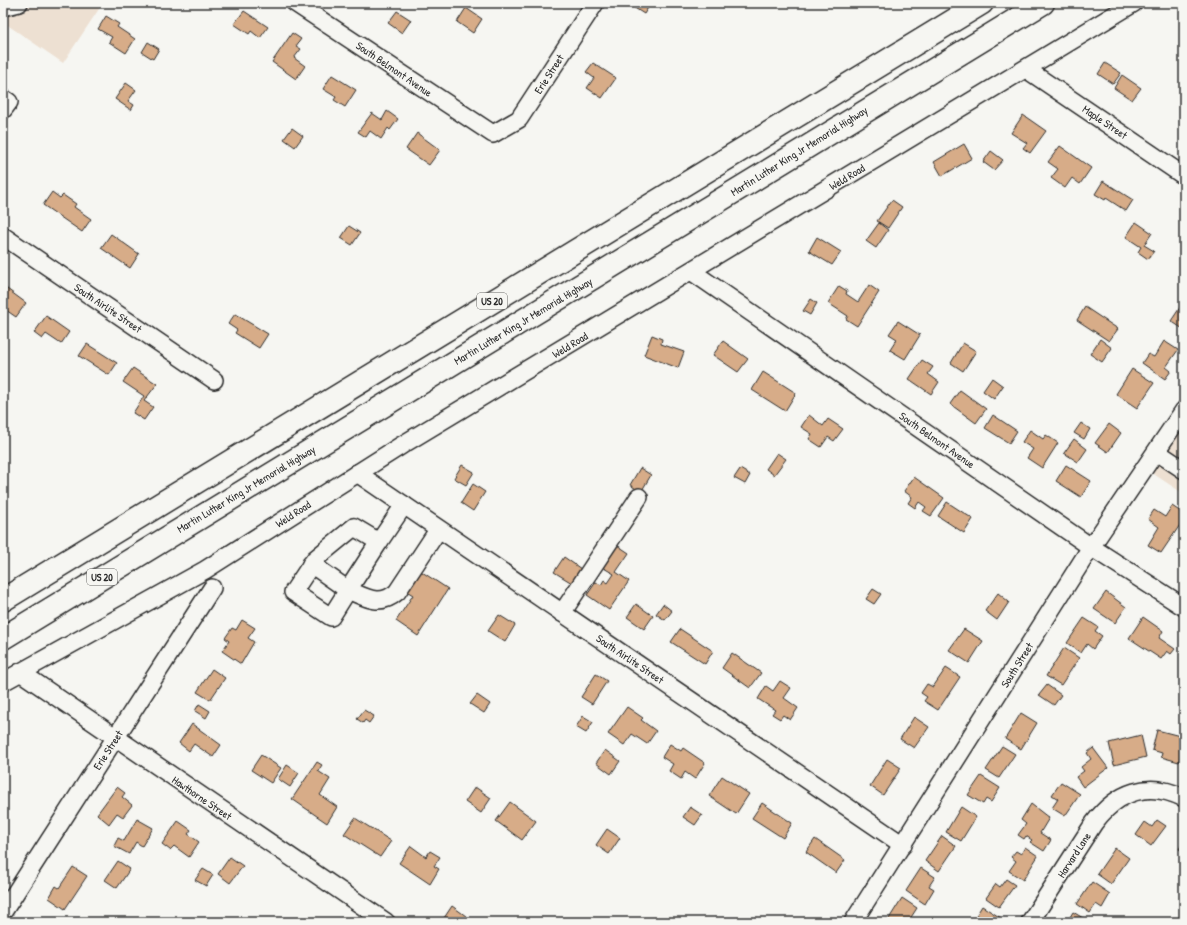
<svg xmlns="http://www.w3.org/2000/svg" width="1187" height="925" font-family="'Patrick Hand',sans-serif">
	<style>
		.built { fill: #ede0d2 }
		.building { fill: #d7ac88; stroke: #2b2b2b }
		.lines { fill: none; stroke-linecap: round; stroke-linejoin: round }
		.minor-casing { stroke: #2b2b2b; stroke-width: 20 }
		.highway-casing { stroke: #2b2b2b; stroke-width: 25 }
		.minor { stroke: #f6f6f2; stroke-width: 17 }
		.highway { stroke: #f6f6f2; stroke-width: 22 }
		.labels { text-anchor: middle; dominant-baseline: central; stroke-width: 3; stroke-linejoin: round; paint-order: stroke }
		.shield { fill: #f6f6f2; stroke: #686867; stroke-width: 1 }
		.shield-label { font-size: 10px; font-weight: bold; fill: #2b2b2b }
		.street-label { font-size: 11px; fill: #2b2b2b; stroke: #f6f6f2 }
	</style>
	<rect width="100%" height="100%" fill="#f6f6f2"/>
	<filter id="ink" filterUnits="userSpaceOnUse"><feTurbulence type="fractalNoise" baseFrequency=".025" numOctaves="2"/><feDisplacementMap in="SourceGraphic" scale="8" xChannelSelector="R" yChannelSelector="G"/><feConvolveMatrix kernelMatrix="1 2 1 2 8 2 1 2 1" color-interpolation-filters="sRGB"/></filter>
	<g filter="url(#ink)">
		<g class="built">
			<polygon points="3,3 103,3 63,63 3,22"/>
			<polygon points="1184,416 1184,494 1149,471"/>
		</g>
		<g class="building">
			<polygon points="632,3 651,3 644,14 630,5"/>
			<polygon points="466,8 482,19 473,33 457,22"/>
			<polygon points="244,11 268,27 260,38 251,31 249,34 234,24"/>
			<polygon points="397,11 411,20 402,33 388,23"/>
			<polygon points="106,16 119,24 117,27 135,39 126,53 109,42 112,37 98,29"/>
			<polygon points="292,33 301,39 296,46 301,49 294,58 305,66 296,79 272,62"/>
			<polygon points="148,42 159,49 153,59 142,52"/>
			<polygon points="593,63 616,78 602,98 587,88 594,78 586,72"/>
			<polygon points="1105,63 1121,73 1113,84 1098,74"/>
			<polygon points="332,75 356,90 345,107 334,100 336,97 323,89"/>
			<polygon points="1122,75 1141,88 1132,100 1114,88"/>
			<polygon points="126,83 136,90 128,101 134,105 131,110 115,99"/>
			<polygon points="387,111 398,119 390,130 388,128 381,139 370,131 366,137 358,132 372,113 382,120"/>
			<polygon points="1023,115 1046,131 1030,153 1023,148 1027,143 1011,133"/>
			<polygon points="292,128 303,136 295,147 284,139"/>
			<polygon points="417,133 440,150 429,165 406,149"/>
			<polygon points="964,144 972,158 942,176 934,162"/>
			<polygon points="1060,146 1091,168 1080,184 1072,178 1065,188 1051,178 1058,169 1048,162"/>
			<polygon points="991,151 1003,160 994,170 983,162"/>
			<polygon points="1103,181 1133,200 1126,211 1106,198 1105,200 1095,194"/>
			<polygon points="52,192 60,198 63,195 76,204 74,207 91,219 82,232 43,205"/>
			<polygon points="892,200 902,207 888,228 877,221"/>
			<polygon points="1136,222 1152,233 1144,245 1154,251 1148,259 1138,252 1141,247 1126,237"/>
			<polygon points="879,223 888,230 876,248 866,241"/>
			<polygon points="349,226 360,233 352,245 341,238"/>
			<polygon points="111,234 139,254 130,268 101,248"/>
			<polygon points="817,237 841,252 832,265 809,251"/>
			<polygon points="869,285 879,292 857,326 846,319 848,316 828,303 839,286 847,291 846,294 858,302"/>
			<polygon points="3,286 26,303 16,317 3,308"/>
			<polygon points="811,299 817,303 810,315 803,311"/>
			<polygon points="1181,306 1184,308 1183,329 1171,321"/>
			<polygon points="1085,307 1118,329 1109,341 1077,320"/>
			<polygon points="235,314 268,334 259,348 235,333 237,330 228,324"/>
			<polygon points="46,316 69,332 61,344 46,334 42,339 34,333"/>
			<polygon points="898,321 920,335 905,359 890,350 897,339 889,334"/>
			<polygon points="652,335 662,339 661,344 684,352 678,368 644,355"/>
			<polygon points="1100,339 1112,348 1102,362 1090,354"/>
			<polygon points="723,341 748,359 738,372 713,355"/>
			<polygon points="1164,341 1178,350 1166,367 1171,371 1165,379 1142,363 1148,354 1154,357"/>
			<polygon points="963,343 976,351 963,371 951,363"/>
			<polygon points="87,344 117,363 109,375 79,356"/>
			<polygon points="922,360 933,367 928,374 939,382 931,394 909,379"/>
			<polygon points="133,368 157,384 144,401 153,407 144,420 133,413 144,396 123,382"/>
			<polygon points="1132,369 1154,383 1137,408 1116,394"/>
			<polygon points="763,372 796,393 785,411 752,390"/>
			<polygon points="992,378 1003,386 994,399 983,391"/>
			<polygon points="960,390 986,409 976,423 950,404"/>
			<polygon points="809,415 823,426 828,419 843,429 834,441 828,437 821,447 809,439 812,434 801,427"/>
			<polygon points="993,415 1017,431 1009,443 985,428"/>
			<polygon points="1081,423 1090,429 1084,439 1074,433"/>
			<polygon points="1109,424 1121,433 1108,452 1095,443"/>
			<polygon points="1030,430 1043,439 1046,435 1058,443 1042,468 1027,458 1033,449 1022,442"/>
			<polygon points="1074,439 1087,449 1078,462 1064,453"/>
			<polygon points="777,453 786,459 774,475 766,469"/>
			<polygon points="462,465 474,472 466,485 454,478"/>
			<polygon points="1066,465 1091,481 1081,497 1056,481"/>
			<polygon points="640,468 651,475 641,492 630,485"/>
			<polygon points="740,469 750,475 745,484 734,478"/>
			<polygon points="914,477 944,498 931,516 923,511 926,507 919,502 915,508 908,503 912,497 904,491"/>
			<polygon points="473,484 485,492 473,511 461,503"/>
			<polygon points="947,502 973,519 964,533 938,516"/>
			<polygon points="1172,506 1184,514 1184,519 1161,553 1148,545 1159,527 1148,519 1154,510 1165,517"/>
			<polygon points="617,545 629,553 616,572 629,581 609,610 587,595 596,582 601,585 604,580 608,583 614,574 602,567"/>
			<polygon points="564,557 581,569 572,583 554,572"/>
			<polygon points="419,570 448,589 418,636 396,621 413,595 405,590"/>
			<polygon points="873,589 881,594 874,604 866,599"/>
			<polygon points="1106,592 1126,607 1115,623 1094,609"/>
			<polygon points="998,593 1009,602 997,620 985,611"/>
			<polygon points="636,604 653,616 644,629 627,617"/>
			<polygon points="663,604 672,611 665,620 656,614"/>
			<polygon points="499,615 515,625 505,642 488,631"/>
			<polygon points="1143,617 1163,631 1159,638 1175,649 1171,654 1167,651 1161,659 1129,638"/>
			<polygon points="1084,618 1098,627 1095,631 1102,636 1093,649 1087,644 1081,653 1067,643"/>
			<polygon points="242,620 255,628 248,638 254,642 241,664 222,651 229,641 225,638 232,628 236,630"/>
			<polygon points="680,629 713,651 705,664 671,642"/>
			<polygon points="964,629 983,641 969,663 949,650"/>
			<polygon points="1064,648 1079,658 1061,685 1046,676"/>
			<polygon points="732,653 761,673 750,688 722,668"/>
			<polygon points="946,668 960,677 938,710 924,701 927,697 921,693 927,684 933,687"/>
			<polygon points="212,669 225,678 210,700 197,692"/>
			<polygon points="596,674 607,681 592,704 581,697"/>
			<polygon points="780,681 791,688 784,698 798,708 790,720 783,715 780,719 772,714 775,710 758,699 766,686 773,691"/>
			<polygon points="1047,685 1061,695 1054,705 1039,695"/>
			<polygon points="477,695 490,704 484,713 470,704"/>
			<polygon points="199,704 210,711 206,718 195,711"/>
			<polygon points="627,707 643,718 641,720 656,731 647,744 632,734 624,745 608,734"/>
			<polygon points="364,710 374,716 369,723 365,720 363,723 357,719"/>
			<polygon points="1021,713 1037,723 1021,749 1005,739"/>
			<polygon points="583,716 593,722 586,733 576,727"/>
			<polygon points="914,717 929,727 914,748 900,739"/>
			<polygon points="192,724 221,745 213,757 194,744 189,751 179,743"/>
			<polygon points="1157,730 1184,737 1184,756 1181,755 1179,762 1161,757 1162,753 1152,750"/>
			<polygon points="1141,735 1146,757 1114,765 1109,743"/>
			<polygon points="670,744 681,751 683,748 705,763 695,779 685,772 681,779 669,771 673,764 662,757"/>
			<polygon points="1002,746 1015,754 999,778 986,770"/>
			<polygon points="1093,748 1108,768 1083,787 1076,777 1084,771 1081,767 1091,759 1087,753"/>
			<polygon points="605,750 620,761 611,774 596,763"/>
			<polygon points="261,755 281,768 271,783 251,770"/>
			<polygon points="887,759 901,768 883,795 870,786"/>
			<polygon points="317,762 322,765 318,771 330,779 320,795 337,807 327,823 292,799"/>
			<polygon points="287,765 299,773 290,787 278,779"/>
			<polygon points="722,776 749,794 736,814 709,796"/>
			<polygon points="981,776 1000,788 991,802 986,799 983,804 968,795"/>
			<polygon points="1061,782 1080,794 1065,816 1052,808 1058,799 1052,795"/>
			<polygon points="117,787 125,793 122,797 132,805 123,817 117,813 109,824 97,814"/>
			<polygon points="475,787 491,798 481,813 465,802"/>
			<polygon points="510,802 536,821 522,840 496,821"/>
			<polygon points="762,803 792,823 783,838 752,818"/>
			<polygon points="1031,804 1049,818 1040,833 1051,840 1044,851 1030,842 1032,840 1026,836 1024,839 1018,835 1026,824 1021,820"/>
			<polygon points="690,807 702,815 695,825 683,817"/>
			<polygon points="961,807 976,817 961,841 946,832"/>
			<polygon points="355,818 391,841 380,857 344,834"/>
			<polygon points="137,819 153,828 142,846 136,842 129,854 114,846 118,838 124,841"/>
			<polygon points="1157,820 1166,826 1151,846 1136,835 1145,822 1152,827"/>
			<polygon points="178,821 191,830 188,834 199,842 189,857 174,846 170,850 162,844"/>
			<polygon points="607,829 620,838 609,854 596,845"/>
			<polygon points="942,836 956,846 939,871 925,861"/>
			<polygon points="815,839 845,860 836,873 806,852"/>
			<polygon points="1184,841 1184,852 1179,849"/>
			<polygon points="411,846 426,857 430,851 440,857 434,866 439,869 430,884 399,863"/>
			<polygon points="1025,847 1038,856 1023,880 1009,871 1016,861 1011,857 1016,851 1021,854"/>
			<polygon points="1115,848 1129,858 1111,884 1097,874"/>
			<polygon points="230,857 243,866 230,883 218,874"/>
			<polygon points="118,861 130,869 117,888 105,880"/>
			<polygon points="73,867 87,876 65,909 49,898 56,886 59,888"/>
			<polygon points="921,868 935,877 929,886 934,889 925,904 906,891"/>
			<polygon points="203,869 213,875 206,886 195,880"/>
			<polygon points="1006,879 1015,885 999,907 986,898 996,884 1000,887"/>
			<polygon points="1092,882 1110,894 1102,908 1096,904 1090,913 1077,904"/>
			<polygon points="902,898 917,908 908,922 887,922"/>
			<polygon points="452,906 466,916 462,922 443,922 442,921"/>
			<polygon points="982,906 1001,918 999,922 972,922"/>
			<polygon points="1073,912 1088,921 1088,922 1067,922"/>
		</g>
		<g class="lines">
			<defs>
				<g id="minor">
					<polyline points="295,3 493,134 519,119 595,3"/>
					<polyline points="3,7 19,3"/>
					<polyline points="1026,69 1184,176"/>
					<polyline points="3,98 9,102 3,110"/>
					<polyline points="3,236 214,380"/>
					<polyline points="691,271 1091,547 1184,607"/>
					<polyline points="1157,452 1184,470"/>
					<polyline points="357,473 903,845"/>
					<path d="M404,505L379,542L354,527L315,559L293,592L331,617L348,590C367,598 380,607 397,592L438,530"/>
					<polyline points="311,564 348,590 379,542"/>
					<polyline points="562,613 639,497"/>
					<polyline points="20,672 386,922"/>
					<polyline points="3,682 205,570 402,445 1134,3"/>
					<polyline points="3,912 212,588"/>
					<polyline points="853,922 1091,547 1184,410"/>
					<path d="M1030,922L1094,823C1117,792 1148,780 1184,798"/>
				</g>
				<g id="highway">
					<polyline points="3,600 982,3"/>
					<polyline points="3,638 1043,3"/>
				</g>
			</defs>
			<use href="#minor" class="minor-casing"/>
			<use href="#highway" class="highway-casing"/>
			<use href="#minor" class="minor"/>
			<use href="#highway" class="highway"/>
		</g>
	</g>
	<g class="labels">
		<g class="shield">
			<rect x="477" y="293" width="30" height="16" rx="3"/>
			<rect x="87" y="569" width="30" height="16" rx="3"/>
		</g>
		<g class="shield-label">
			<text x="492" y="301">US 20</text>
			<text x="102" y="577">US 20</text>
		</g>
		<g class="street-label">
			<text transform="translate(394 69) rotate(34)">South Belmont Avenue</text>
			<text transform="translate(549 74) rotate(-57)">Erie Street</text>
			<text transform="translate(1105 122) rotate(34)">Maple Street</text>
			<text transform="translate(799 151) rotate(-32)">Martin Luther King Jr Memorial Highway</text>
			<text transform="translate(847 177) rotate(-31)">Weld Road</text>
			<text transform="translate(108 308) rotate(34)">South Airlite Street</text>
			<text transform="translate(523 321) rotate(-31)">Martin Luther King Jr Memorial Highway</text>
			<text transform="translate(570 345) rotate(-31)">Weld Road</text>
			<text transform="translate(937 440) rotate(35)">South Belmont Avenue</text>
			<text transform="translate(246 489) rotate(-31)">Martin Luther King Jr Memorial Highway</text>
			<text transform="translate(293 514) rotate(-33)">Weld Road</text>
			<text transform="translate(630 659) rotate(34)">South Airlite Street</text>
			<text transform="translate(1017 665) rotate(-58)">South Street</text>
			<text transform="translate(108 750) rotate(-57)">Erie Street</text>
			<text transform="translate(202 798) rotate(34)">Hawthorne Street</text>
			<text transform="translate(1074 855) rotate(-57)">Harvard Lane</text>
		</g>
	</g>
	<rect width="1187" height="925" fill="none" stroke="#f6f6f2" stroke-width="16"/>
	<rect x="8" y="8" width="1171" height="909" fill="none" stroke="#2b2b2b" stroke-width="1.5" filter="url(#ink)"/>
</svg>
